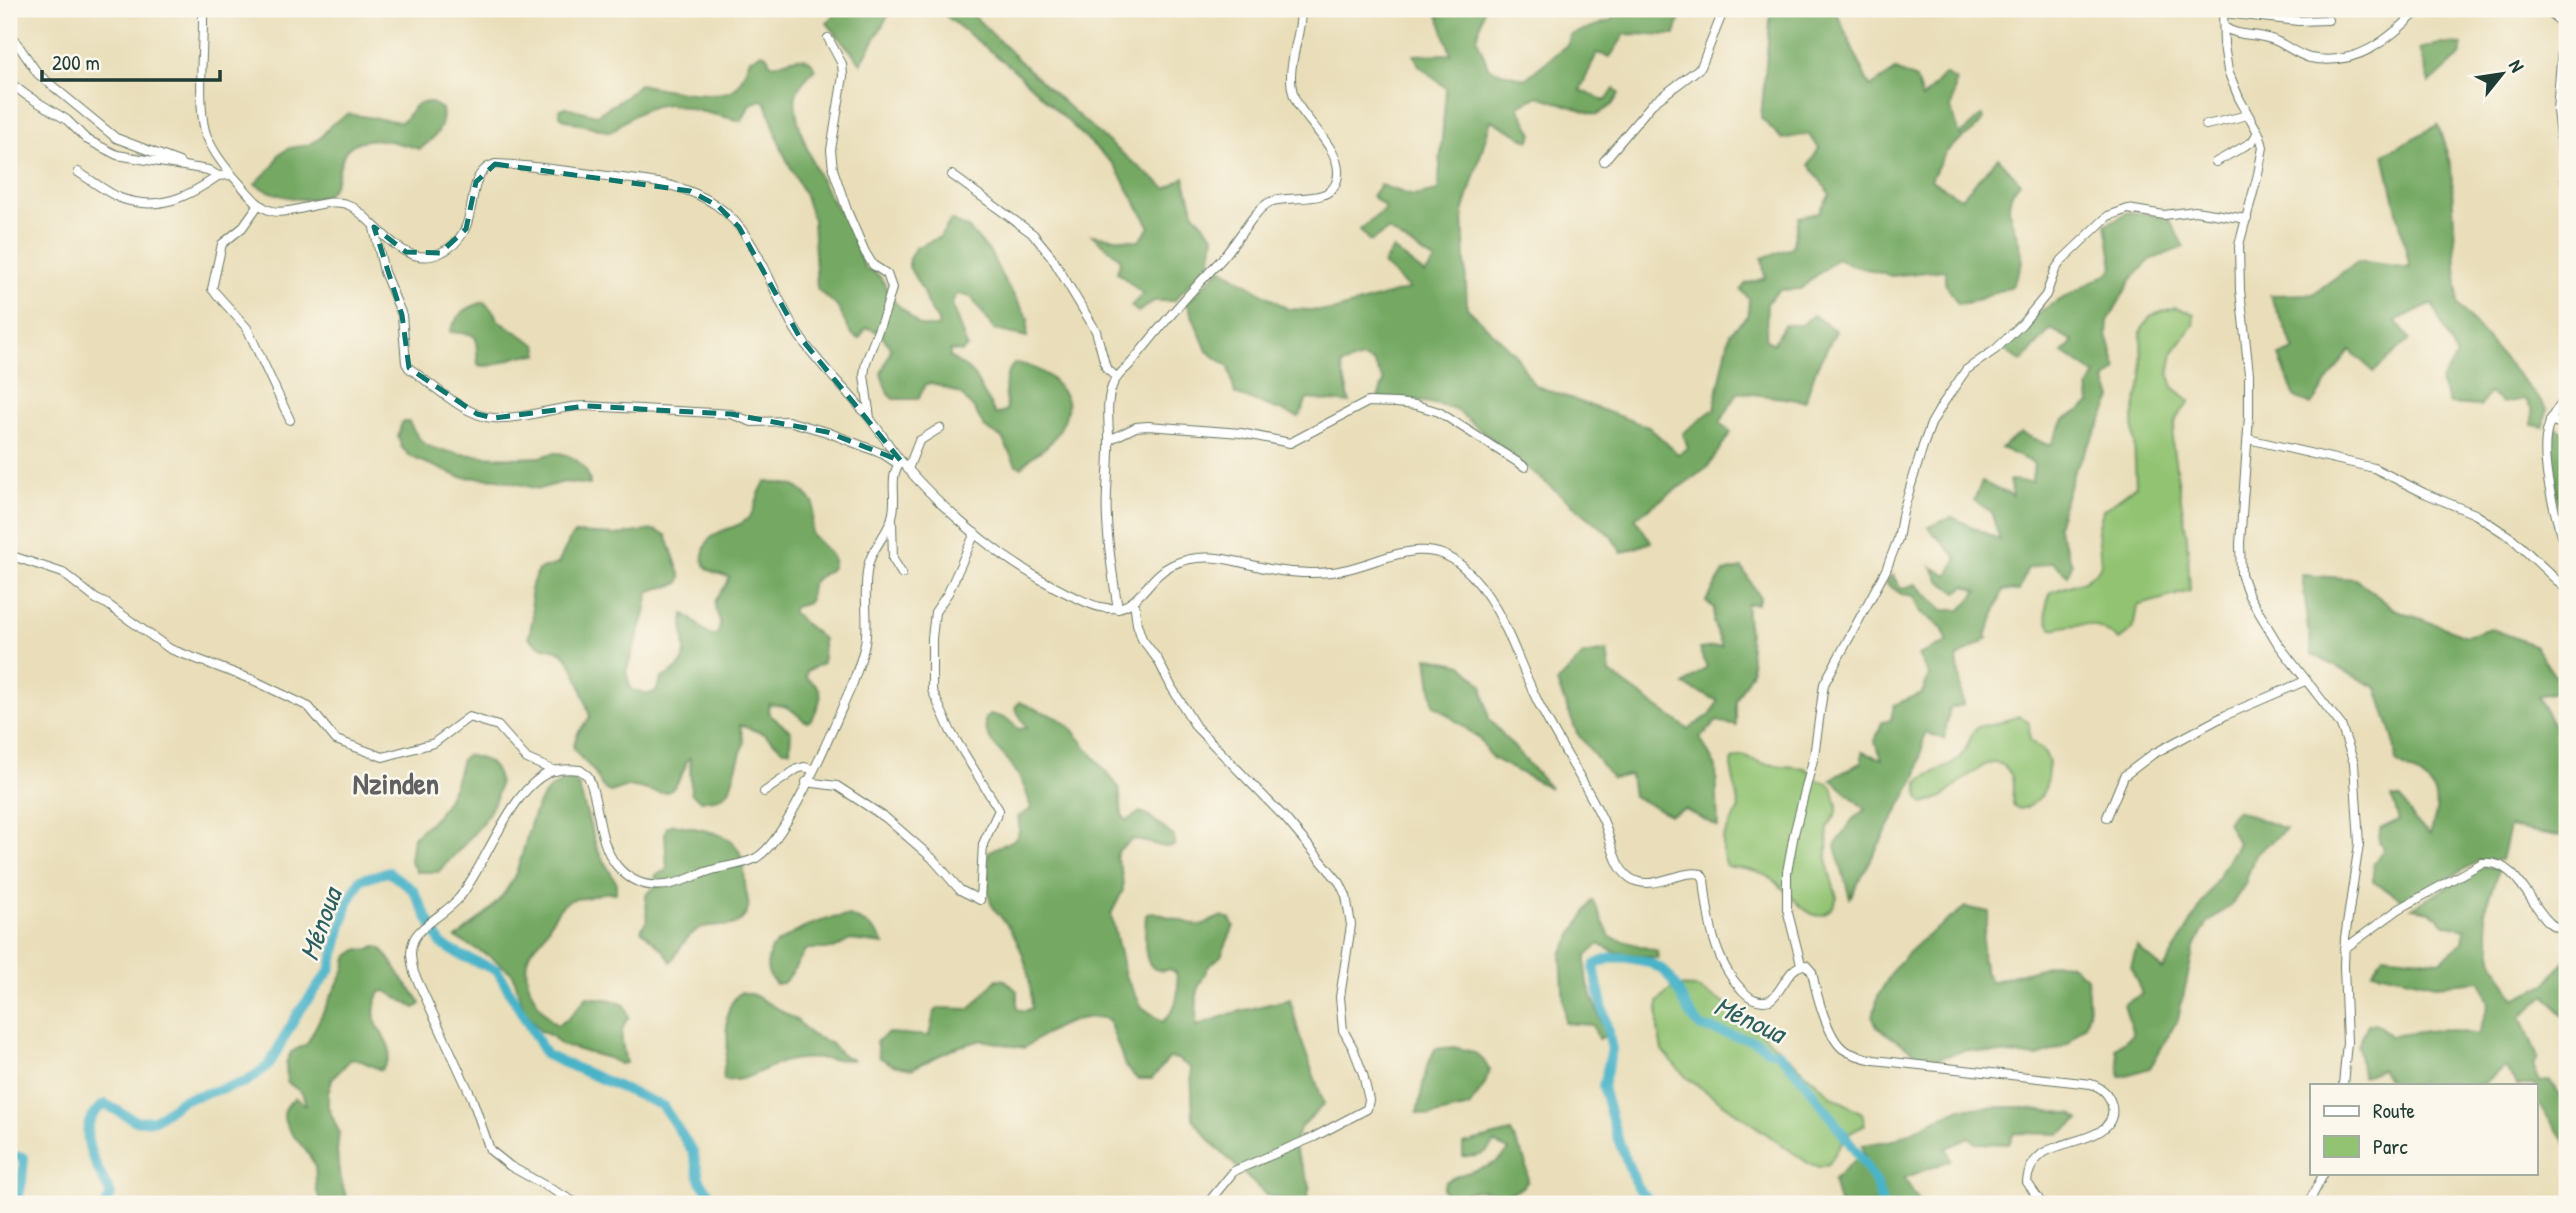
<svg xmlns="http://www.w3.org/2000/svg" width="2576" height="1213" font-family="'Patrick Hand',sans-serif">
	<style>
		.green { fill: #92c372; stroke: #588053; stroke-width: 2 }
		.forest { fill: #75a964; stroke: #4a734c; stroke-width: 2 }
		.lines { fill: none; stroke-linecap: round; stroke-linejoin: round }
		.river { stroke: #4ab3c8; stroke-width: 10 }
		.minor-casing { stroke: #667563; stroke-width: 10 }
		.minor { stroke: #fff; stroke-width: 8 }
		.marked { fill: none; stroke: #0f766e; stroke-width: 5; stroke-dasharray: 14 9; stroke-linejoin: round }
		.labels { text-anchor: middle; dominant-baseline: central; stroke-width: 5; stroke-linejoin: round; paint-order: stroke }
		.water-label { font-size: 28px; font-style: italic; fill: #2c6060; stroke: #fbf7ec }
		.quarter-label { font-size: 30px; font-weight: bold; fill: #616062; stroke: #fbf7ec }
	</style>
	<rect width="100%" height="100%" fill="#fbf7ec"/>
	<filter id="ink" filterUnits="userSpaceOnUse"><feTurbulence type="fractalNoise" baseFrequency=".0143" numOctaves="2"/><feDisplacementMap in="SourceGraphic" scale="14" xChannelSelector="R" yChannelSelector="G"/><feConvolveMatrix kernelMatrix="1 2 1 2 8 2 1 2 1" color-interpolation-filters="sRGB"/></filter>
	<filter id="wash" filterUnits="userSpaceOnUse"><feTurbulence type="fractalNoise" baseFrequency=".00686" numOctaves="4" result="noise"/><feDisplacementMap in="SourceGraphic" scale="28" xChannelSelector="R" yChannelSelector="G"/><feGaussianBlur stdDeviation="1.57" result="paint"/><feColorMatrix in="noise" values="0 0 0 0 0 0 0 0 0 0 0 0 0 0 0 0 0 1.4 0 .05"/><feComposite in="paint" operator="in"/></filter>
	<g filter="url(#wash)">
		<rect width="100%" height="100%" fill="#e9deb9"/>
		<g class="green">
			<path d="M2175,307L2194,314L2193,325L2173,352L2169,375L2173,387L2190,401L2176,419L2172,442L2187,537L2190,591L2137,606L2133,630L2119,640C2093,620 2082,623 2052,629C2043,616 2045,606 2051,592L2084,581L2098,570L2101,564L2098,530L2103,510L2136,486L2133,417L2142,379L2141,331L2150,316Z"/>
			<path d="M2019,716L2029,723L2030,741L2044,751L2049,762L2046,786L2040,798L2027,807L2020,809L2014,807C2010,797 2016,785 2011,775C1994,741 1957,789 1940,798C1935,800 1929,802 1925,804C1917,798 1918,792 1918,783C1929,771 1946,769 1958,759C1970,749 1968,735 1978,726L1992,725Z"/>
			<path d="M1742,756L1765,764L1805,768L1814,775L1817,780L1828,783L1832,787L1837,805V812L1828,827L1827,857L1829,871L1837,897C1819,944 1790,888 1769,877C1757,870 1741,869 1727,866L1723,856V838L1739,808L1731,766L1733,759Z"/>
			<polygon points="1673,986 1695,987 1736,1010 1833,1097 1862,1113 1865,1125 1846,1135 1829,1164 1819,1167 1808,1163 1687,1078 1662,1051 1658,1030 1658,1002"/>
		</g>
		<g class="forest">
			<polygon points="840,9 892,9 861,63 827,23"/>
			<path d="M937,9H972V14C1034,76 1097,136 1167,189L1184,177L1194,213L1214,236L1211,259L1174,301H1154L1138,312L1131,306L1143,294L1117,272L1121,259L1092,235L1139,241L1150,227L1114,165L1012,68Z"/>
			<path d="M1436,9H1484L1477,39L1489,69L1525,79L1568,44L1570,35L1612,20L1614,9H1632L1646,15L1680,16L1675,35L1625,34L1610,57L1597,53L1580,90L1606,101L1614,89L1619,94L1612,105L1597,115L1538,96L1518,106L1533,134L1529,141L1491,120L1463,213L1467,308L1515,354L1534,385L1649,427L1678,454L1688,448L1683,433L1714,409L1730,333L1748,315L1749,299L1741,290L1745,284L1765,278L1762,258L1792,248L1799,217L1819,212L1830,194L1809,165L1819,148L1808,134L1782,139L1761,118L1771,9H1835L1870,87L1896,70L1916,79L1922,99L1945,74L1956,81L1951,109L1960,135L1982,115L1984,118C1975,133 1962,137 1949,149C1941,157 1936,170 1931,180L1961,198L1998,158L2020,182C1994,211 2022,229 2022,260C2022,269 2016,278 2012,286L1972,302L1958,304L1945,283V270L1891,276L1848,264L1838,258L1800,289L1779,290L1767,303L1766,339L1773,344L1784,325H1802L1813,315L1836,331L1816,369L1805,401L1738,392L1720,423L1731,432L1707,468L1635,518L1651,542L1622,553L1610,535L1455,409L1416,400L1378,398L1384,381L1373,362L1362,358L1341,365L1350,403L1307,399L1299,417L1235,394L1229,367L1207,351L1187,303L1221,268L1288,309L1332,311L1409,289L1383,264L1393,249L1425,274L1435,261L1388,230L1370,242L1360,230L1386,208L1372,196L1380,185L1413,196L1438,191L1446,88L1419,65L1414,55L1451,54Z"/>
			<polygon points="2439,44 2463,45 2460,56 2430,83 2420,49"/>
			<path d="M762,53L768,56L769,62L774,65C788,60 808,50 815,69C807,77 799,85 796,95C791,118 818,177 830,197C835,207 843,215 848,224C855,239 856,254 866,269C885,273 883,288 894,301C897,305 902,308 906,312C918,325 918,328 938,327V321L927,304L923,291L909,267V259L915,248L940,237L951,220L968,228L990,252L1001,275L1028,318L1027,337L995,330L971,297L958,294L954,298L952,305L967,347L962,352L950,350V357L972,372L996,415L1007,410C1006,394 1001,376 1015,363C1031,365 1048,373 1058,386C1061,390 1066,396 1067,401C1070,414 1057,437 1047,446C1039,453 1028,457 1022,467L1016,465L1002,438L984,427L975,410L961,394L932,383L926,384L918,399H893L888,394L881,374L891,349C885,339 879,329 866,328L859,339C847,334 845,317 837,307C832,299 822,296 817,288L813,220L805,196L782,150L766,103L761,100L750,104L742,121L669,104C645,105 629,118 610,132L566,120L560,116V109L566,107L596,115L624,98L639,84C659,88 719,102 735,88C743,81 746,67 750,59Z"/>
			<path d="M430,102L442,109C446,128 433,139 420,149C399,144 376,134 356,143C339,150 341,171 334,185C322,211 273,196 255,184L274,165L279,154L290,148L308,145L320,138L332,124L348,114L401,122C416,112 406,104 430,102Z"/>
			<polygon points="2438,125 2451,166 2458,305 2547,409 2544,427 2532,425 2532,409 2525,399 2503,403 2489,393 2480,406 2450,404 2440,382 2457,356 2432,303 2395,321 2410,339 2374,372 2350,350 2311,405 2295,397 2279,356 2295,350 2270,295 2313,294 2358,261 2410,268 2384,154"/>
			<polygon points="2129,212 2167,216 2184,247 2150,260 2131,280 2108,321 2107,335 2117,369 2105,380 2112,398 2098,428 2074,471 2057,526 2072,564 2068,575 2052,562 2027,569 2019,591 2003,590 1986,637 1988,638 1957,658 1963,705 1950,708 1944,739 1925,732 1917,775 1850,898 1835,846 1852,820 1865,809 1831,779 1862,762 1862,752 1882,759 1875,741 1882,722 1891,720 1894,705 1922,693 1929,675 1918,655 1948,642 1942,628 1921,612 1914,596 1901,594 1886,583 1892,574 1901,589 1916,584 1943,610 1961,610 1978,591 1966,586 1957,592 1940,581 1932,567 1948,576 1957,558 1928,527 1952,517 2000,540 1991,512 1974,500 1982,482 2013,496 2010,480 2032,482 2034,463 2001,448 2021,433 2050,446 2064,420 2090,404 2088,387 2096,375 2063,353 2073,341 2051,329 2021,362 2002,348 2033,315 2110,272 2113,267 2106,224"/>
			<path d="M484,302L493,311L499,321L537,345L539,355C516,351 498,370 478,365L476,338L470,334L450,332C458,313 465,308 484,302Z"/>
			<path d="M402,422H409C413,429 418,440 425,444C444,456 514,459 538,457C543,457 548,454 553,453C572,452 590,468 590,485L564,482L539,489L498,479L460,477L411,457L402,448L398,436Z"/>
			<polygon points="2555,427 2567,435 2567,545 2559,510 2549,438"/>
			<path d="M766,482C790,484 800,483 814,504L811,533C816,541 831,551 833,559C836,579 807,569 810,599L806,604L794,607L792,613L823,639V663L807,671L806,677C816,686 824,688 819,703C807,738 804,714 786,707C781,705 774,705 769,704L768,710L770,715L791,731L790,750H784L764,734L740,725L744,743L729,791L719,798L701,801L691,793L690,758L686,762C686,768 683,772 680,778C666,807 647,784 626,787C620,788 615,791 610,792C599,788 599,777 592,769C584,761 578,757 573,746L578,733L590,717C585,701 575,657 559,651C544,645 541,650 529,637L533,616L530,589L538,570L558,564L571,537L576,533L616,535L654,530L666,535L681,577L679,583C668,588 660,586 649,592L644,617L626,672L631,690L650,694L656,691L662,678C699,660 679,648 684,614C696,619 702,633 713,636L718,633C724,617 714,615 715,603C716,593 728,589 729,577C718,573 702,572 703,556C706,525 737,533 750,516C758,505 755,495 766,482Z"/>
			<polygon points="1742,568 1760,597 1757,604 1746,604 1752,671 1736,700 1736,726 1717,721 1700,738 1716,767 1718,827 1685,809 1670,815 1633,796 1630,775 1612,778 1577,733 1557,683 1583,655 1607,651 1610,673 1688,729 1710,715 1718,701 1684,685 1707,667 1699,649 1722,646 1713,622 1714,608 1706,601 1724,572"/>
			<path d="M2302,575L2356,579L2394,609L2467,636L2490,628L2534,645L2564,690L2537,696L2567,747V836L2563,837L2509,827L2501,860H2480L2408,902L2373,882V864L2384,849L2379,841L2380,829L2399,820L2392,797L2401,798L2415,821L2430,834C2446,789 2432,783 2396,762L2394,741L2377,688L2312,654Z"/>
			<polygon points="1427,657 1462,665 1482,685 1489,719 1550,788 1492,758 1479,738 1433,704"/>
			<path d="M1019,702L1058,718L1071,728L1119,788L1122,815L1127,821L1140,812L1148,815L1174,837V846L1165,847L1133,839L1119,850L1116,857L1122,873L1123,890L1111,914L1125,976L1142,1007L1163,1022C1177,1008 1181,992 1176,973L1169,969C1139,979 1145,934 1146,915L1153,912L1199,926L1222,916L1230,919L1234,926L1221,956L1208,967L1197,990L1196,1026L1233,1013L1290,999L1299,1034L1324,1104L1300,1128L1293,1146L1310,1185L1306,1204L1266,1195L1214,1145L1193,1119L1191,1068L1177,1059L1169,1058L1152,1079H1137L1126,1067L1108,1019C1079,1011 1046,1032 1024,1048L982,1040L957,1047L911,1069L893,1065L879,1057L876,1042L888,1033L929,1036L934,1013L938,1008L970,1009L997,979L1005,980L1017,991V1009L1025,1011L1032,1008C1031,981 1025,952 1010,929C1005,920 995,913 991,903C986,890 988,867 988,853C1000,840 1025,849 1018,817L1031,809C1028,794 1022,780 1013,767C1001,749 984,742 985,719L991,714L1007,719L1019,729L1027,728L1015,708Z"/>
			<path d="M467,755C473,757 482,758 488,762C525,790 457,852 438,872H417L410,861L413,837L436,817L446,802L455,784L462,759Z"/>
			<path d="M573,780L578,784L597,849L616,882V893C598,892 601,894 585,898C580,899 574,898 569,901C555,909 549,928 541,940C538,945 532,947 530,952C518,977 538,1009 556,1025L567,1020L587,997L612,1000L625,1005L629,1017C617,1030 623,1047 626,1063L620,1064L608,1058L561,1045L552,1036L540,1031L524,1010L513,974L491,957L456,938C480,919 502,903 515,875C530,843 528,784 573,780Z"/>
			<polygon points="2236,810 2286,829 2255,855 2245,884 2232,904 2208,922 2194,948 2178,1019 2150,1068 2120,1077 2116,1048 2133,1034 2124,1004 2142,994 2131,967 2137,946 2163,970 2238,843 2227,822"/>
			<path d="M673,824C697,829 736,831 742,859C745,869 744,880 746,891C749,903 751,912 740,921C730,929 720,924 709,926C689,929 681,947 671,962L664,951L641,930L647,920L646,895L655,887L656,875L667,870L665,833L667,827Z"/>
			<polygon points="2483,866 2499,869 2484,911 2494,962 2515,999 2546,984 2567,959 2567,1021 2546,995 2521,1016 2538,1058 2533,1065 2540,1082 2550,1081 2567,1106 2567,1144 2536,1101 2536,1085 2517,1085 2505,1067 2482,1085 2424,1085 2421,1082 2415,1085 2391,1085 2381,1069 2362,1077 2358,1045 2368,1024 2379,1025 2390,1036 2443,1029 2478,1035 2489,1004 2481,981 2436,985 2373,971 2383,955 2441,961 2463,942 2465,929 2445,924 2430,911 2412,908"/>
			<polygon points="1593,900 1610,937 1657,951 1658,958 1614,952 1599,944 1586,956 1586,978 1606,1036 1598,1039 1593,1025 1565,1023 1561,954"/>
			<path d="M1965,907L1989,912C1983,935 1976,961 1991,982L2057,963L2069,964L2087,977L2089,1013L2085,1025L2068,1044L2038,1057L1965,1050L1934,1060L1921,1057L1877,1027L1873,1017L1878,996L1895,967L1918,943Z"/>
			<path d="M849,916C866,922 876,929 884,944L850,940L834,949H808L804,952L792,973L783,983L776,984C763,970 767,965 771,948C794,931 822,917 849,916Z"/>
			<path d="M375,947L381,948C392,960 398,974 408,986C413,992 417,996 421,1004L415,1008L386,991L380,992C358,1035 409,1038 381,1070L357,1059L350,1060L332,1079L328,1093V1107L339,1132L337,1152L339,1172L348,1204H325C311,1188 318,1186 315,1168C310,1143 263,1122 295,1098L306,1105L302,1093L287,1082L286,1063L291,1052L307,1044L345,969L347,957L359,949L369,950Z"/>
			<path d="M741,992L754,995L798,1021L811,1035L829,1042L842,1055L854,1060C832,1060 808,1056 787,1061C764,1066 749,1083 724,1080C722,1070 726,1062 727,1051C730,1026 719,1012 741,992Z"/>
			<path d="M1454,1047C1473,1052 1480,1051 1489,1070L1485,1084L1469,1107L1430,1116L1417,1113L1427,1066L1435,1049Z"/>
			<polygon points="2016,1107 2073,1114 2079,1120 2060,1134 2014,1133 2009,1144 1976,1143 1969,1138 1946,1148 1951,1160 1904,1178 1921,1204 1839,1204 1833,1180 1854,1161 1865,1156 1862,1145 1894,1140 1960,1108"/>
			<path d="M1511,1132L1525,1160L1528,1181C1507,1206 1491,1183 1466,1193L1473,1204H1463L1460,1199L1451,1197L1443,1190L1445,1182C1466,1168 1493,1173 1509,1150L1494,1143C1484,1156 1478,1158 1463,1156V1144Z"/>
		</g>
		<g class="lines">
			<g class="river">
				<polyline points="9,1157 11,1155 24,1158 22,1182 17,1204"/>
				<path d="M106,1204L111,1195C97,1165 69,1127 105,1104L136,1121L155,1120L182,1100L246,1082L269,1065L298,1013L330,970L348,903L361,879L389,872L413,890L441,944L462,956L497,970L546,1055L663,1106L693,1152L700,1181L717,1204"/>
				<path d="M1652,1204L1637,1187L1616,1134L1603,1087L1612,1049L1594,969L1596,964C1610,957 1618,956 1634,959C1682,966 1673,999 1701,1027L1758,1042L1767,1050L1779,1053L1806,1083L1860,1157L1876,1183L1882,1204"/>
			</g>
		</g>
	</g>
	<g filter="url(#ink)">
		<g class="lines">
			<defs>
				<g id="minor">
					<path d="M203,9C204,43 197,100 205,131C211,151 226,169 240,184C249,194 259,208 272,211C295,216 330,194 351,206C377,222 403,270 440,253C488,232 458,174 495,164C530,165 565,171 600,175C640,181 682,181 716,205C759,234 771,293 798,334C817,363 844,387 866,414C880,430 891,450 905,466C951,518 1008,565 1070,595C1080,599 1090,605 1100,607C1140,616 1143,579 1172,565C1207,548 1240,564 1275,570C1293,573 1313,574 1331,572C1375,568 1421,530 1462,566C1503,601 1516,660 1540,706C1560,745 1584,781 1603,820C1611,838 1613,866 1630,878C1652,893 1679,869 1701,874L1704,879C1708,918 1713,960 1742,990C1750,999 1758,1003 1770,1000C1784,990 1788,965 1806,965L1812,972C1816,993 1827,1036 1843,1049C1852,1055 1864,1058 1874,1060L2091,1084C2103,1088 2109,1094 2112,1106C2118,1141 2061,1139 2042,1154C2033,1161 2028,1171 2027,1182L2042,1204"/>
					<polyline points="2223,9 2224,45 2228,71 2239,98 2260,136 2263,147 2258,174 2239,245 2240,290 2249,374 2249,416 2240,544 2241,574 2249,596 2278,644 2341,725 2354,763 2359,844 2345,938 2344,966 2347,1042 2343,1085"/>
					<polyline points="2543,9 2559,20 2563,36 2557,110 2567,199"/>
					<polyline points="2224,13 2298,21 2328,20"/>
					<path d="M2224,27C2239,37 2254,33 2271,39C2284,43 2297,55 2310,58C2359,67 2388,39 2420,9"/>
					<polyline points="9,32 38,74 116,138 179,162"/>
					<polyline points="828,38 842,64 843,76 831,150 833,169 848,213 865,252 873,265 887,274 892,288 885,312 866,362 864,375 870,418"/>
					<polyline points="9,82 26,95 67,120 86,139 117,155 208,170 218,176 232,175"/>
					<polyline points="2206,125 2248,115"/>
					<polyline points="1604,161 1652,104 1701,67 1724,9"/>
					<polyline points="2216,162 2252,142 2258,132"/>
					<path d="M78,172C91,180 106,192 120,198C158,212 188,197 218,176"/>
					<polyline points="952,175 1033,234 1051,256 1096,331 1106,368 1117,378"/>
					<polyline points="259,204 242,228 222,244 212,289 247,328 290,420"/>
					<path d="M374,228L384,272L402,315L406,363L409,368C432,384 465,416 493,418C524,420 555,406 586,406L731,414L752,422L788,421L827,432L883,454L898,464"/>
					<path d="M2567,395C2560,405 2551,415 2548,428C2538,463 2558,522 2567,557"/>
					<polyline points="2550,420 2567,426"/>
					<polyline points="2248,439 2374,468 2424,493 2475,514 2513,539 2567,590"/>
					<polyline points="1109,440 1136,427 1148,426 1241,433 1290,443 1368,402 1396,403 1416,405 1439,412 1525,467"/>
					<polyline points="908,469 919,441 940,428"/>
					<polyline points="892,521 893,559 902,574"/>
					<polyline points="9,555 63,573 96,599 107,604 170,649 253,680 309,707 336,740 383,757 434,743 469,717 498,726 527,759 555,771"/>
					<polyline points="1134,601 1137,624 1142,639 1158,660 1172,688 1196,727 1285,818 1340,883 1346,896 1351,925 1340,997 1343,1030 1353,1048 1363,1074 1369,1100 1367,1109 1314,1137 1234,1171 1207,1204"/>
					<path d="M1118,609C1113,579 1108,549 1107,519C1105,492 1110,466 1109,439C1109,420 1105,400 1114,382C1118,374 1126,369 1132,362C1160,327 1188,294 1219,262C1234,248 1254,209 1270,202C1289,194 1330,206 1337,180C1345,153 1308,124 1297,103C1281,74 1302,39 1301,9"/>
					<polyline points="806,782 837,786 886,818 932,858 960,890 980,900 983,844 999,810 951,732 932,690 932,638 935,612 948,593 975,533"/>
					<polyline points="764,792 797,769 804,767 812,769"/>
					<polyline points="2107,817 2124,776 2153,754 2226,715 2305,681"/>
					<path d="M2344,949L2399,909L2482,863C2517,858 2530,907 2551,924C2556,928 2562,928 2567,930"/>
					<polyline points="1801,964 1787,909 1787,872 1794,834 1814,756 1824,684 1886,570 1898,539 1903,511 1923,446 1931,424 1942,405 1966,370 1996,349 2022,324 2046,295 2055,270 2062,260 2108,216 2128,209 2164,215 2195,211 2247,219"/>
					<path d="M578,1204L510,1166L490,1150L472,1098L414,973C412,963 409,952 413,942C417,927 448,912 459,898C486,866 511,785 553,771C562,769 571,769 580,770L588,776C601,805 596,840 617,866C637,890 664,889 690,878C700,874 710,870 720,868C732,865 745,864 756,858C789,839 835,722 853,683C858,667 865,652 866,636C868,612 863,590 868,566C872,546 890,533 893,513C897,494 888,477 901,461"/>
					<polyline points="2308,1204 2324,1173"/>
				</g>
			</defs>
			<use href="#minor" class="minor-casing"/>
			<use href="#minor" class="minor"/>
		</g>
	</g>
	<path class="marked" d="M495,164L690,191L718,206L739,227L799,336L901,461L827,432L731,414L586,406L494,418L477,414L409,368L402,315L374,227L406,252L440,253L466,229L476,182Z"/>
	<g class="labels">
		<g class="water-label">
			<text transform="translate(320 924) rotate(-70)">Ménoua</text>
			<text transform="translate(1750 1019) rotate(25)">Ménoua</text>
		</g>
		<g class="quarter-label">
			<text x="396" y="783">Nzinden</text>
		</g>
	</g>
	<rect width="2576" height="1213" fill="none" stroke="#fbf7ec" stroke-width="35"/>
	<rect x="2310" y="1084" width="228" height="91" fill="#fbf7ec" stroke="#a3ada2" stroke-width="2"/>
	<rect x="2324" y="1106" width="35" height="10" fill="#ffffff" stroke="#a3ada2" stroke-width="2"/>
	<text x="2373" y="1118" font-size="21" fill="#1f3d34">Route</text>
	<rect x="2324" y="1136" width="35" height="21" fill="#92c372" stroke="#a3ada2" stroke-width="2"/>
	<text x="2373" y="1154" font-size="21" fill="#1f3d34">Parc</text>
	<g transform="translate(2502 74) rotate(60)" stroke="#fbf7ec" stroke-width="5" paint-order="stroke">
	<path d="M0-5L12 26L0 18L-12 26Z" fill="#1f3d34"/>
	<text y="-10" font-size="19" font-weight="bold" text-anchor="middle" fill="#1f3d34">N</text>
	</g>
	<path d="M42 70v10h178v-10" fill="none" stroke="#1f3d34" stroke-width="3.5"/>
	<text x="52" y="70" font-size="21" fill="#1f3d34" stroke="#fbf7ec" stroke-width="5" paint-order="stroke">200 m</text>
</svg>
